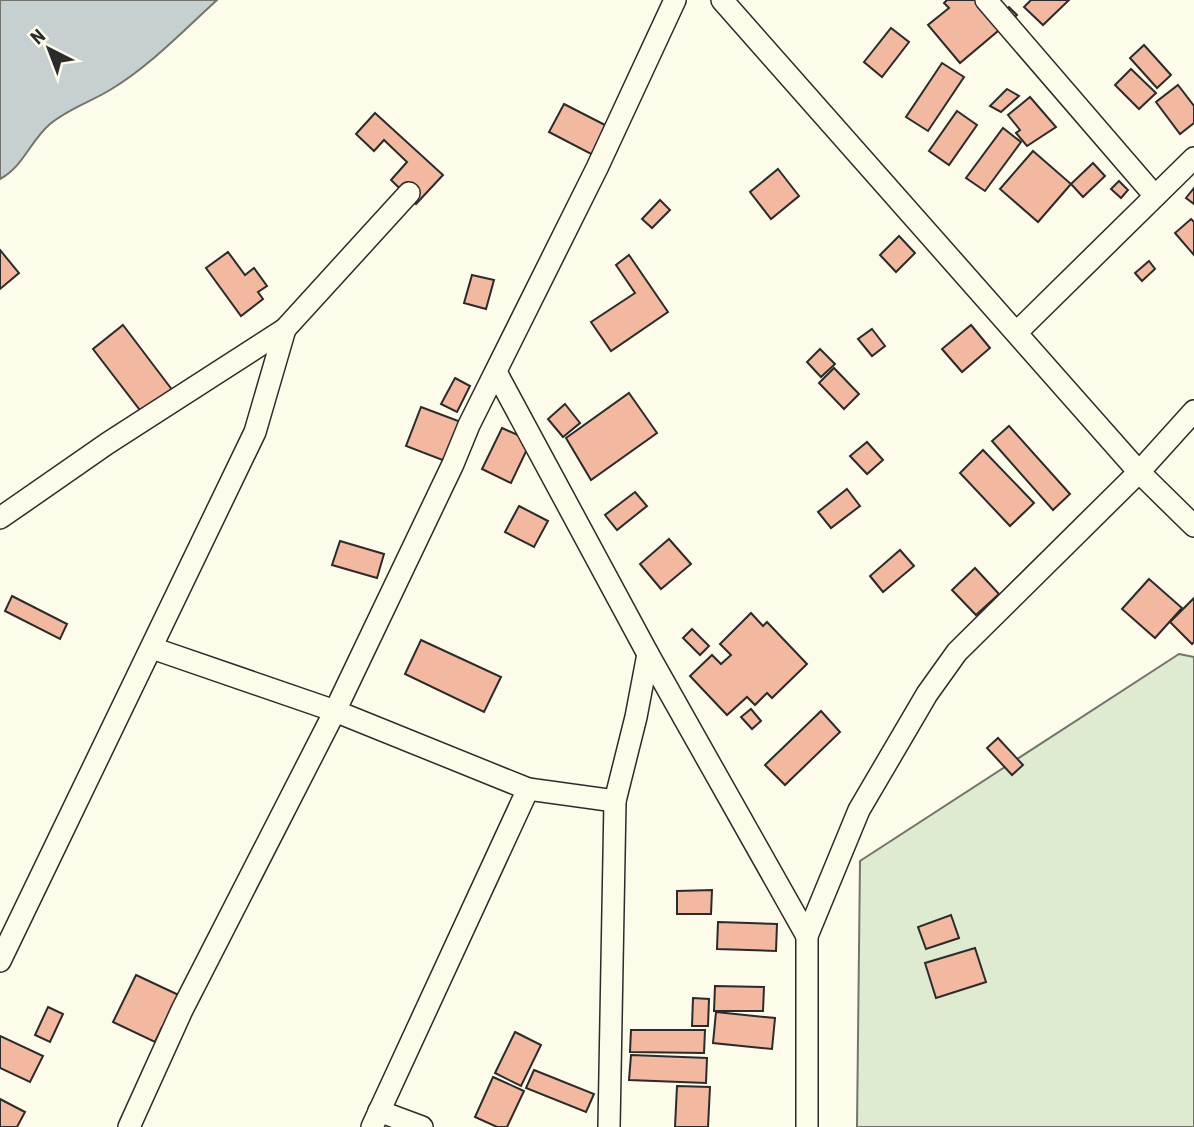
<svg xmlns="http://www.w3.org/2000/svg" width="1194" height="1127" font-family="'Roboto Condensed',sans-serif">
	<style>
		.green { fill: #deebd1; stroke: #74746e; stroke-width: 2 }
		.water { fill: #c7d0d0; stroke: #74746e; stroke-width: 2 }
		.building { fill: #f2b8a0; stroke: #2b2b2b; stroke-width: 2 }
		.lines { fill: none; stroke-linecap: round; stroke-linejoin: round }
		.street-casing { stroke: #2b2b2b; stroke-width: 24 }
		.street { stroke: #fdfbea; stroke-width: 21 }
	</style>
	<rect width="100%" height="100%" fill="#fdfbea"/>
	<polygon class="green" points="1179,654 1194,657 1194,1127 857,1127 860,861"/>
	<path class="water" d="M0,0H217C183,31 150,66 110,90C90,102 68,109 50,124C30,141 24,166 0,179Z"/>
	<g class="building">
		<polygon points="947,0 979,0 993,20 1009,7 1017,15 960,63 928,25 949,8 944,3"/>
		<polygon points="1031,0 1069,0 1043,25 1024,7"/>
		<polygon points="891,28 909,42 882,77 864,62"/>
		<polygon points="1144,45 1171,75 1157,88 1130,58"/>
		<polygon points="942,63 964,77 928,131 906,117"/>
		<polygon points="1131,69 1156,93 1139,109 1115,85"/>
		<polygon points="1178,85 1194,106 1194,123 1180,134 1156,102"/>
		<polygon points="1007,89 1019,96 1001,112 990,106"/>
		<polygon points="1030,97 1056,127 1027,146 1016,133 1020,130 1008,115"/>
		<polygon points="564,104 607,126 593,155 549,132"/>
		<polygon points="957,111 977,125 949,165 929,151"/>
		<polygon points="375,113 443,175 416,204 391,180 407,162 384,140 374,151 356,134"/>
		<polygon points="1003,128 1021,142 985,191 966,178"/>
		<polygon points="1033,151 1071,184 1038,222 1000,189"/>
		<polygon points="1093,163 1105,176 1083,197 1071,184"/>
		<polygon points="778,169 799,196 771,219 750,192"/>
		<polygon points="1119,181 1128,190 1121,198 1111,189"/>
		<polygon points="1194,188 1194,204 1186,198"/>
		<polygon points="660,200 670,210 652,228 642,219"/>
		<polygon points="1191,219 1194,222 1194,255 1175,233"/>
		<polygon points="899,236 915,253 896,272 880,255"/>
		<polygon points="0,250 19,273 0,289"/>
		<polygon points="228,252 245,275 254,268 267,286 258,292 263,299 241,316 206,268"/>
		<polygon points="629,255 668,312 611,351 591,322 635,293 616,265"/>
		<polygon points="1149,261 1155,269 1142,281 1135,273"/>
		<polygon points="472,275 494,280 486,309 464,303"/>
		<polygon points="123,325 173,391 143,414 93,349"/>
		<polygon points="971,325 990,348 962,372 942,349"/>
		<polygon points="872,329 885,346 872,356 858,339"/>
		<polygon points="820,349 835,364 821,377 807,362"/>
		<polygon points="834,368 859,394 844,409 819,383"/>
		<polygon points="455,378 470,386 457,412 441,404"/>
		<polygon points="629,393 657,433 591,480 566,438"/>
		<polygon points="565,404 580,423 563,437 548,419"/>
		<polygon points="421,407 469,425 453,464 406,446"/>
		<polygon points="1009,426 1070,494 1053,510 992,441"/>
		<polygon points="502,428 531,441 511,483 482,469"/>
		<polygon points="867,442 883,460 867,474 850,456"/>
		<polygon points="983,450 1034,503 1010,526 960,473"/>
		<polygon points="847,489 860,506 831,528 818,512"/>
		<polygon points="635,492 647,506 617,530 605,515"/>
		<polygon points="519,506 548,521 534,547 505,532"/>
		<polygon points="669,539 691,564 661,589 640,564"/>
		<polygon points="340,541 384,554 377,578 332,565"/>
		<polygon points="900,550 914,566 883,592 870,576"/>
		<polygon points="975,568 999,594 976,615 952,590"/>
		<polygon points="1149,579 1182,608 1155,638 1122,609"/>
		<polygon points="12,596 67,624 60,639 5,611"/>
		<polygon points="1194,598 1194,642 1192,644 1170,622"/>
		<polygon points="751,613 763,626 767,622 807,664 772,698 767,693 755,705 747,697 727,715 690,676 712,655 721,664 731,655 720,644"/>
		<polygon points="692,629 709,646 700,655 683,638"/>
		<polygon points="421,640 501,677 484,712 405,674"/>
		<polygon points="751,709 761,721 752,729 741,717"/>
		<polygon points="821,711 840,732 785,785 765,765"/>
		<polygon points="998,738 1023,765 1012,775 987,748"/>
		<polygon points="712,890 711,914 677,914 677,891"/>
		<polygon points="951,915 959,938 926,949 918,927"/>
		<polygon points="718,922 777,924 776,951 717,949"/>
		<polygon points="975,948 986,982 936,998 925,963"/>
		<polygon points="136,975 183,997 168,1027 162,1027 155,1042 113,1022"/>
		<polygon points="715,986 764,987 763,1011 714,1011"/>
		<polygon points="693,998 709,999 708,1026 692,1026"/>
		<polygon points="48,1007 63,1014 50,1042 35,1035"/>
		<polygon points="716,1012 775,1018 772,1049 713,1043"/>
		<polygon points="631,1030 705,1030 704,1053 630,1052"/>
		<polygon points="515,1032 541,1045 521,1086 495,1073"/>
		<polygon points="0,1036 43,1056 30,1082 0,1068"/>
		<polygon points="631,1055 707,1058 706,1083 629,1080"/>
		<polygon points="534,1070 594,1094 586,1112 526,1088"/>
		<polygon points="493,1077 524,1091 507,1127 497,1127 475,1117"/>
		<polygon points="677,1086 710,1087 708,1127 675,1127"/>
		<polygon points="0,1099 25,1112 17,1127 0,1127"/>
	</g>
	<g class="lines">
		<defs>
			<g id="street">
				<polyline points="722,0 1139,472 1194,526"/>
				<polyline points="986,0 1155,196"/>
				<polyline points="1018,331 1194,158"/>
				<polyline points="496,372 648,654 807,936"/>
				<polyline points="0,518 108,443 285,329 409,193"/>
				<polyline points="152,648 335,711 528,789 615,801"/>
				<polyline points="0,961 255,432 285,329"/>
				<polyline points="379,1111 422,1127"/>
				<polyline points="129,1127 182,1010 335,711 453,464 469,425 597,168 675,0"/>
				<polyline points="372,1127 528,789"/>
				<polyline points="609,1127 615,801 636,717 648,654"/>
				<polyline points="807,1127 807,936 859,810 927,694 957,652 1139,472 1194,411"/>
			</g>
		</defs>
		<use href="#street" class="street-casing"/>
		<use href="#street" class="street"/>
	</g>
	<g transform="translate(49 49) rotate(318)" stroke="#fdfbea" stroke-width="5" paint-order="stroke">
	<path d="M0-5L12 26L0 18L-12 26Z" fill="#2b2b2b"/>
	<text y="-10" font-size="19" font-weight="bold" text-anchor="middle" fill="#2b2b2b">N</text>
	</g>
</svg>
